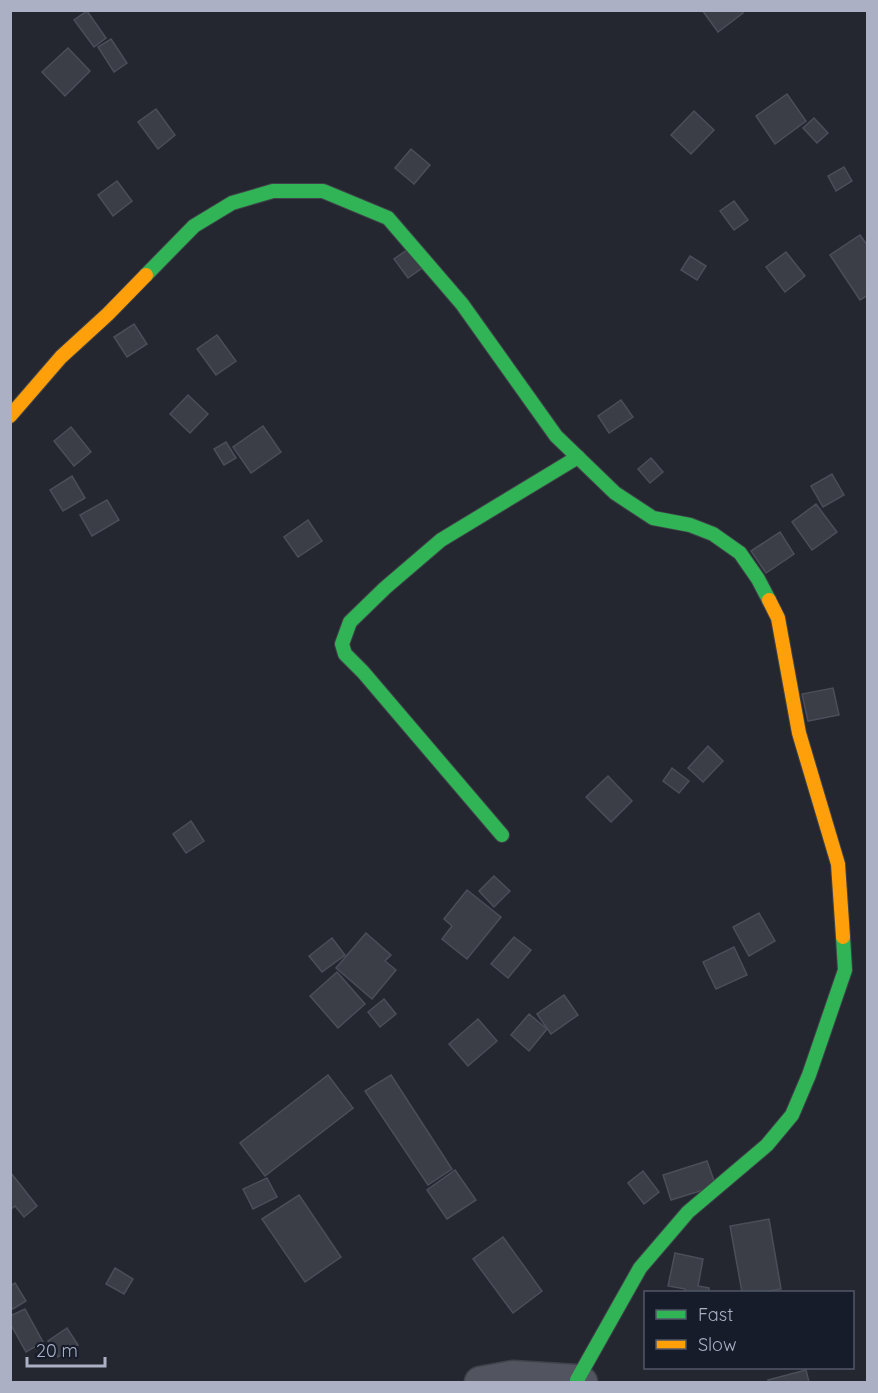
<svg xmlns="http://www.w3.org/2000/svg" width="878" height="1393" font-family="Quicksand,sans-serif">
	<style>
		.building { fill: #3b3e47; stroke: #4b4e59; stroke-width: 1.5 }
		.lines { fill: none; stroke-linecap: round; stroke-linejoin: round }
		.street-casing { stroke: #40424a; stroke-width: 33 }
		.fast-casing { stroke: #40424a; stroke-width: 16 }
		.slow-casing { stroke: #40424a; stroke-width: 16 }
		.street { stroke: #52555f; stroke-width: 30 }
		.fast { stroke: #30b455; stroke-width: 14 }
		.slow { stroke: #ff9f0a; stroke-width: 14 }
	</style>
	<rect width="100%" height="100%" fill="#242730"/>
	<g class="building">
		<polygon points="702,10 742,10 743,13 718,32"/>
		<polygon points="87,11 106,38 94,47 74,20"/>
		<polygon points="111,39 127,63 114,72 98,47"/>
		<polygon points="68,48 90,71 65,96 42,72"/>
		<polygon points="787,94 806,121 775,144 756,116"/>
		<polygon points="156,109 175,135 158,149 138,122"/>
		<polygon points="694,111 714,130 691,154 671,135"/>
		<polygon points="814,118 828,133 817,143 803,128"/>
		<polygon points="411,149 430,165 414,184 395,168"/>
		<polygon points="844,167 852,181 836,191 828,176"/>
		<polygon points="117,181 132,201 113,216 98,195"/>
		<polygon points="734,201 748,220 734,230 720,211"/>
		<polygon points="860,235 868,246 868,295 860,300 830,255"/>
		<polygon points="411,247 425,266 408,278 394,259"/>
		<polygon points="786,252 805,276 785,292 766,267"/>
		<polygon points="690,256 706,266 697,280 681,270"/>
		<polygon points="134,324 147,344 127,357 114,337"/>
		<polygon points="217,335 236,361 216,375 197,349"/>
		<polygon points="188,395 208,414 190,433 170,414"/>
		<polygon points="621,400 633,417 609,433 598,416"/>
		<polygon points="263,426 281,452 251,473 233,447"/>
		<polygon points="71,427 91,452 74,466 54,441"/>
		<polygon points="226,442 236,458 224,465 214,449"/>
		<polygon points="651,458 663,472 650,483 638,469"/>
		<polygon points="832,474 844,495 823,507 811,486"/>
		<polygon points="72,476 85,498 63,511 50,490"/>
		<polygon points="107,500 119,520 92,536 80,515"/>
		<polygon points="816,504 837,532 812,550 792,522"/>
		<polygon points="308,520 322,541 298,557 284,537"/>
		<polygon points="780,532 794,554 766,573 751,551"/>
		<polygon points="833,688 839,715 808,721 802,694"/>
		<polygon points="708,746 723,761 703,782 688,768"/>
		<polygon points="672,768 689,781 679,793 663,781"/>
		<polygon points="608,776 632,801 611,822 586,797"/>
		<polygon points="191,821 204,841 186,853 173,834"/>
		<polygon points="494,876 510,891 494,907 479,891"/>
		<polygon points="467,890 501,917 467,959 442,939 452,926 444,919"/>
		<polygon points="759,913 775,941 749,956 733,927"/>
		<polygon points="366,933 391,955 385,961 396,970 372,999 336,968"/>
		<polygon points="514,937 531,950 508,978 491,964"/>
		<polygon points="332,938 345,955 322,972 309,956"/>
		<polygon points="734,947 747,975 716,989 703,962"/>
		<polygon points="337,972 365,1004 338,1028 310,996"/>
		<polygon points="564,995 578,1015 551,1034 537,1014"/>
		<polygon points="384,999 396,1014 380,1027 368,1012"/>
		<polygon points="529,1014 547,1029 529,1051 511,1035"/>
		<polygon points="478,1019 497,1041 468,1066 449,1044"/>
		<polygon points="328,1075 353,1108 265,1176 240,1143"/>
		<polygon points="391,1075 452,1169 428,1185 365,1091"/>
		<polygon points="707,1161 716,1186 671,1200 663,1175"/>
		<polygon points="455,1170 476,1200 447,1219 427,1190"/>
		<polygon points="643,1171 659,1192 644,1204 628,1183"/>
		<polygon points="11,1173 37,1206 24,1217 15,1206 10,1210"/>
		<polygon points="267,1178 277,1197 253,1209 243,1189"/>
		<polygon points="299,1195 341,1257 305,1282 262,1219"/>
		<polygon points="769,1219 781,1289 764,1292 742,1292 730,1226"/>
		<polygon points="503,1237 542,1291 513,1313 473,1259"/>
		<polygon points="675,1253 703,1259 698,1286 709,1288 709,1292 685,1292 685,1289 668,1286"/>
		<polygon points="115,1268 133,1279 124,1294 106,1284"/>
		<polygon points="15,1283 26,1301 13,1309 10,1305 10,1286"/>
		<polygon points="25,1309 43,1342 26,1352 10,1323 10,1316"/>
		<polygon points="67,1328 78,1345 58,1357 48,1341"/>
		<polygon points="806,1370 809,1382 769,1382 768,1380"/>
	</g>
	<g class="lines">
		<defs>
			<polyline id="street" points="480,1382 513,1376 577,1380 582,1382"/>
			<g id="fast">
				<polyline points="146,275 194,226 232,203 273,191 323,191 388,218 462,304 556,436 615,493 653,518 690,525 713,534 740,553 758,579 769,600"/>
				<polyline points="502,835 363,672 345,654 342,644 350,622 385,588 441,540 578,457"/>
				<polyline points="577,1380 640,1268 688,1212 767,1145 792,1115 809,1075 845,970 843,937"/>
			</g>
			<g id="slow">
				<polyline points="10,416 61,357 108,314 146,275"/>
				<polyline points="769,600 778,618 799,733 838,864 843,937"/>
			</g>
		</defs>
		<use href="#street" class="street-casing"/>
		<use href="#fast" class="fast-casing"/>
		<use href="#slow" class="slow-casing"/>
		<use href="#street" class="street"/>
		<use href="#fast" class="fast"/>
		<use href="#slow" class="slow"/>
	</g>
	<rect width="878" height="1393" fill="none" stroke="#abb0c4" stroke-width="24"/>
	<rect x="644" y="1291" width="210" height="78" fill="#171c2b" stroke="#525768" stroke-width="1.5"/>
	<rect x="656" y="1310" width="30" height="9" fill="#30b455" stroke="#525768" stroke-width="1.5"/>
	<text x="698" y="1321" font-size="18" fill="#abb0c4">Fast</text>
	<rect x="656" y="1340" width="30" height="9" fill="#ff9f0a" stroke="#525768" stroke-width="1.5"/>
	<text x="698" y="1351" font-size="18" fill="#abb0c4">Slow</text>
	<path d="M27 1357v9h78v-9" fill="none" stroke="#abb0c4" stroke-width="3"/>
	<text x="36" y="1357" font-size="18" fill="#abb0c4" stroke="#171c2b" stroke-width="4.5" paint-order="stroke">20 m</text>
</svg>
